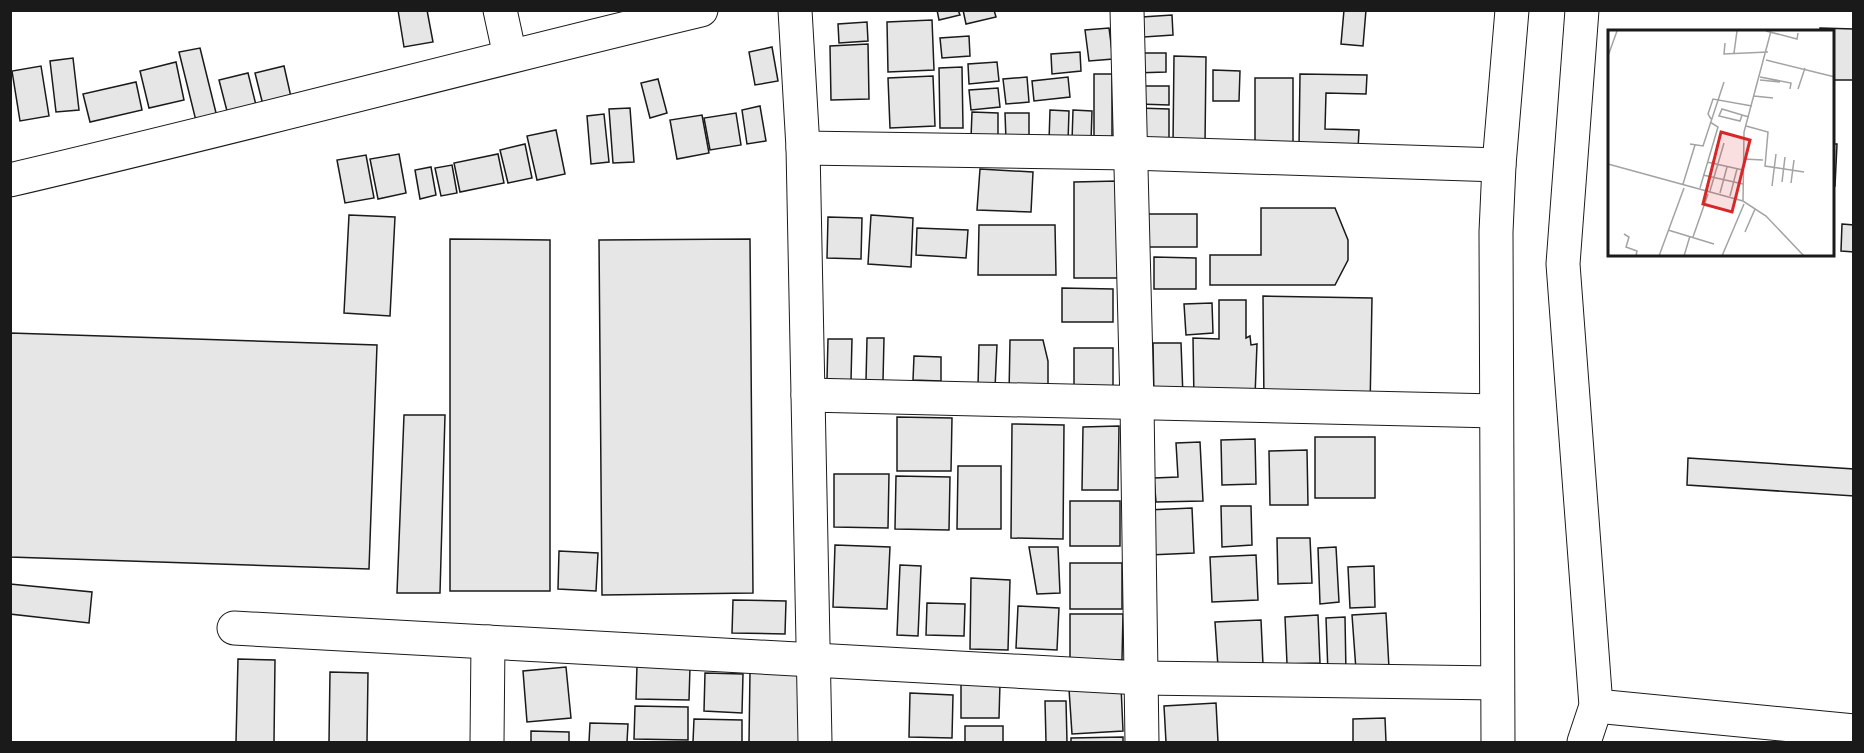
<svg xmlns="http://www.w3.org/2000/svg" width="1864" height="753" font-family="Arial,sans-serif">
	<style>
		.building { fill: #e6e6e6; stroke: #1a1a1a; stroke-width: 1.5 }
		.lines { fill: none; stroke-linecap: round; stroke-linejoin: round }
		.street-casing { stroke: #1a1a1a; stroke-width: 35 }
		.secondary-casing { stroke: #1a1a1a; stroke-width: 35 }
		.highway-casing { stroke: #1a1a1a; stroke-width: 35 }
		.street { stroke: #fff; stroke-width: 33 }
		.secondary { stroke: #fff; stroke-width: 33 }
		.highway { stroke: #fff; stroke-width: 33 }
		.inset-road { fill: none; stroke: #a3a3a3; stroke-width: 1.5 }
		.view { fill: #d62828; fill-opacity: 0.15; stroke: #d62828; stroke-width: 3 }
		.inset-edge { fill: none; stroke: #1a1a1a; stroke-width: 3 }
	</style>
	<rect width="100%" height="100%" fill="#fff"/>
	<g class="building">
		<polygon points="398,10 427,10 433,42 404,47"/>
		<polygon points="937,10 958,10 960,15 939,20"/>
		<polygon points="963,10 994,10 996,17 966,24"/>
		<polygon points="1344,10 1366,10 1363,46 1341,44"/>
		<polygon points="1172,15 1173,35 1144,37 1142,17"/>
		<polygon points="932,20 934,70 888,72 887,22"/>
		<polygon points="867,22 868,41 839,43 838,24"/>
		<polygon points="1109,28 1113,59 1089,61 1085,30"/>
		<polygon points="1820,28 1854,29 1854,80 1832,80 1832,32 1820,32"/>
		<polygon points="969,36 970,56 942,58 940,38"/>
		<polygon points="868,44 869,99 831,100 830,46"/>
		<polygon points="772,47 778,81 755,85 749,52"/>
		<polygon points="200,48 218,121 197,125 179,52"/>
		<polygon points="1080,52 1081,71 1052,74 1051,54"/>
		<polygon points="1135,53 1166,53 1166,72 1134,73"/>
		<polygon points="1174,56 1206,57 1205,145 1173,144"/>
		<polygon points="73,58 79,110 56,112 50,61"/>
		<polygon points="176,62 184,100 149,108 140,71"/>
		<polygon points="997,62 999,81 969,84 968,64"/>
		<polygon points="41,66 49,116 20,121 12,71"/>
		<polygon points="284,66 291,97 263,105 255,73"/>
		<polygon points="962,67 963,128 940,128 939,68"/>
		<polygon points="1213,70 1240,71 1239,101 1213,101"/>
		<polygon points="248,73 256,105 227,111 219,80"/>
		<polygon points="1094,74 1112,74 1112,145 1094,144"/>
		<polygon points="1300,74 1367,75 1366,94 1326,93 1325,129 1359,130 1358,149 1299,147"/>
		<polygon points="933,76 935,126 890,128 888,78"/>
		<polygon points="1027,77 1029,102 1006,104 1003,79"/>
		<polygon points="1068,77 1070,97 1034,101 1032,81"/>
		<rect x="1255" y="78" width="38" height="66"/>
		<polygon points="658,79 667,113 650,118 641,83"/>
		<polygon points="136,82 142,110 90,122 83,94"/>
		<polygon points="1137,86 1169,86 1169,105 1138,104"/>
		<polygon points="998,88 1000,107 971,110 969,90"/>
		<polygon points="760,106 766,141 747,144 742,110"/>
		<polygon points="630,108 634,162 613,163 609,109"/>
		<polygon points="1138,108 1169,109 1169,144 1137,143"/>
		<polygon points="1050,110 1069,111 1068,142 1049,141"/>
		<polygon points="1073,110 1092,111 1091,142 1072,141"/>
		<polygon points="972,112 998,113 998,138 971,138"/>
		<polygon points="736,113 741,145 710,150 704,118"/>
		<polygon points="1005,113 1029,113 1029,140 1006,140"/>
		<polygon points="604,114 609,162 591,164 587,116"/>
		<polygon points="702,115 709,153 677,159 670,120"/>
		<polygon points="556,130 565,174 537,180 527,136"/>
		<polygon points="525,144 532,178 508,183 500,150"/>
		<polygon points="1832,144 1837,144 1835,186 1832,186"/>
		<polygon points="399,154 406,193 378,199 370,159"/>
		<polygon points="498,154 504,183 460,192 454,163"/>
		<polygon points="366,155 374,198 345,203 337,160"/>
		<polygon points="452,165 457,193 441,196 435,168"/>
		<polygon points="431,167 436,195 420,199 415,170"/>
		<polygon points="980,169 1033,172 1031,212 977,210"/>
		<polygon points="1118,181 1118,278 1074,278 1074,182"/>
		<polygon points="1261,208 1335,208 1348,240 1348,260 1335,285 1210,285 1210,255 1261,255"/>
		<rect x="1146" y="214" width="51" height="33"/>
		<polygon points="349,215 395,217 390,316 344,313"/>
		<polygon points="871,215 913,218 911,267 868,264"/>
		<polygon points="828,217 862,218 861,259 827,258"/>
		<polygon points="1842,224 1854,225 1854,252 1841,251"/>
		<polygon points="979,225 1055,225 1056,275 978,275"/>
		<polygon points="917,228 968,230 966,258 916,255"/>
		<polygon points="450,239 550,240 550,591 450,591"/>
		<polygon points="750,239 753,593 602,595 599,240"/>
		<polygon points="1154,257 1196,258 1196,289 1154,289"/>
		<polygon points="1062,288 1113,289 1113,322 1062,322"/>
		<polygon points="1263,296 1372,298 1370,409 1264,406"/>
		<polygon points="1219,300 1246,300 1246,338 1250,336 1251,345 1257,344 1255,396 1194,400 1193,338 1219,339"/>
		<polygon points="1212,303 1213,333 1186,335 1184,304"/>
		<polygon points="10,333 377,345 369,569 10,557"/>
		<polygon points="867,338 884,338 883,381 866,381"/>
		<polygon points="828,339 852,339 851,381 827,380"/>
		<polygon points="1010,340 1043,340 1048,361 1048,397 1009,395"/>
		<polygon points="1153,343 1181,343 1183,397 1154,398"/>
		<polygon points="979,345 997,345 995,388 978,387"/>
		<rect x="1074" y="348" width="39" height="41"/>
		<polygon points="914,356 941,357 941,381 913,380"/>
		<polygon points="404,415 445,415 440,593 397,593"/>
		<polygon points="897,417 952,418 951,471 897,471"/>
		<polygon points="1012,424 1064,425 1063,539 1011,538"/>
		<polygon points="1119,426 1118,490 1082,490 1083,427"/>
		<rect x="1315" y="437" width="60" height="61"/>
		<polygon points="1255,439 1256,484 1222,485 1221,440"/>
		<polygon points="1200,442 1203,501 1156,502 1154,478 1178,477 1176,443"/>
		<polygon points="1307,450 1308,505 1270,505 1269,451"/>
		<polygon points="1688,458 1854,469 1854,496 1687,485"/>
		<polygon points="958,466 1001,466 1001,529 957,529"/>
		<polygon points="834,474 889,474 888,528 834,527"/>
		<polygon points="896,476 950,477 949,530 895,529"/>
		<rect x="1070" y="501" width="50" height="45"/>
		<polygon points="1221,506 1251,506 1252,545 1222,547"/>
		<polygon points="1192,508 1194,553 1149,555 1147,510"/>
		<polygon points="1277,538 1310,538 1312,583 1278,584"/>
		<polygon points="835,545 890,547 887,609 833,607"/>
		<polygon points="1029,547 1058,547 1060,593 1037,594"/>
		<polygon points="1336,547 1339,602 1320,604 1318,548"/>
		<polygon points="559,551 598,553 596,591 558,589"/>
		<polygon points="1256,555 1258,600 1212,602 1210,557"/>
		<rect x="1070" y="563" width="52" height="46"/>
		<polygon points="900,565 921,566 918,636 897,635"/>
		<polygon points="1374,566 1375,607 1350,608 1348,567"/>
		<polygon points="971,578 1010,580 1008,650 970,649"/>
		<polygon points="10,584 92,592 89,623 10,614"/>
		<polygon points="733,600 786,601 785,634 732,633"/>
		<polygon points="927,603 965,604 964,636 926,635"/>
		<polygon points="1018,606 1059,608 1057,650 1016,648"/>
		<polygon points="1386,613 1389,668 1356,670 1352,615"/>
		<polygon points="1070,614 1123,614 1122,660 1070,659"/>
		<polygon points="1318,615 1320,663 1287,664 1285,617"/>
		<polygon points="1345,617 1346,674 1328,674 1326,618"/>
		<polygon points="1261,620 1263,665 1218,667 1215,622"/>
		<polygon points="238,659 275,660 274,742 236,742"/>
		<polygon points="637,665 690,667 689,700 636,699"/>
		<polygon points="566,667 571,718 527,722 523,671"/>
		<polygon points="330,672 368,673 367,742 329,742"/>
		<polygon points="750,672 800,674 799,742 749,742"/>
		<polygon points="705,673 743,674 742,713 704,711"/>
		<polygon points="961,683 1000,683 999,718 961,718"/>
		<polygon points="1121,686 1123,731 1072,734 1069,689"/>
		<polygon points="910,693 953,695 952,738 909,737"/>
		<polygon points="1045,701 1066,701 1067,742 1046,742"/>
		<polygon points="1216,703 1218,742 1166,742 1164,706"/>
		<polygon points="635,706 688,707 688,740 634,739"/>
		<polygon points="1385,718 1386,742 1353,742 1353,719"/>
		<polygon points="694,719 742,720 742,742 693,742"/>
		<polygon points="590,723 628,724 627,742 589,742"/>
		<rect x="965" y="726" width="38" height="16"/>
		<polygon points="531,731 569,732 569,742 531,742"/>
		<polygon points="1123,737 1123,742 1071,742 1071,738"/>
	</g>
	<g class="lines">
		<defs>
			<g id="street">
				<polyline points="500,10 510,56"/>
				<polyline points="795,10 803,148 815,742"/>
				<polyline points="1127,10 1137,404 1142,742"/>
				<polyline points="803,148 1130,153 1499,165"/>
				<polyline points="808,395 1496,411"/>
				<polyline points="234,628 1141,678 1497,683"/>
				<polyline points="1596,706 1854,731"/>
				<polyline points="487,742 488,642"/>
			</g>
			<path id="secondary" d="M10,180C242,126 471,65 701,10"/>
			<g id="highway">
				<polyline points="1582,10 1563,264 1596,706 1584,742"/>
				<polyline points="1498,742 1496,232 1499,165 1512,10"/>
			</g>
		</defs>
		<use href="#street" class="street-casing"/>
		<use href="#secondary" class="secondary-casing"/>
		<use href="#highway" class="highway-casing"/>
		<use href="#street" class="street"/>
		<use href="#secondary" class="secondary"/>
		<use href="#highway" class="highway"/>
	</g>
	<g transform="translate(1608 30)">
		<rect width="226" height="226" fill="#fff"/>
		<path class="inset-road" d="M158,1L189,9L190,3M117,13L116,24L160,22M126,23L129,1M0,26L9,1M158,30L227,47M152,47L183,53L182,59M152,50L172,52M190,59L197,38M146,66L165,68M134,85L132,91L111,86L114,79L134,85L141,87M103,89L100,84L105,69L144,76M138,96L160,102L157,136L196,142M82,114L95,116L116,52M135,129L155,130M99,132L135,140M0,134L135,171L158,186L196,226M95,145L135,154M174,152L177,127M183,153L186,130M75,154L87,115M164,156L168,124M92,158L110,97L102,92M102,161L116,113M112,163L119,137M122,166L129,139M135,171L136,102L163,1M60,200L106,214M137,202L147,179M16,204L21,207L18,217L29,221L28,226M85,207L100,164M51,226L76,158M76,226L82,206M114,226L136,174"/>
		<path class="view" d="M113,102L142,110L124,182L95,174Z"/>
		<rect width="226" height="226" class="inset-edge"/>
	</g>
	<rect width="1864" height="753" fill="none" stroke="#1a1a1a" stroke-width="24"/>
</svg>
